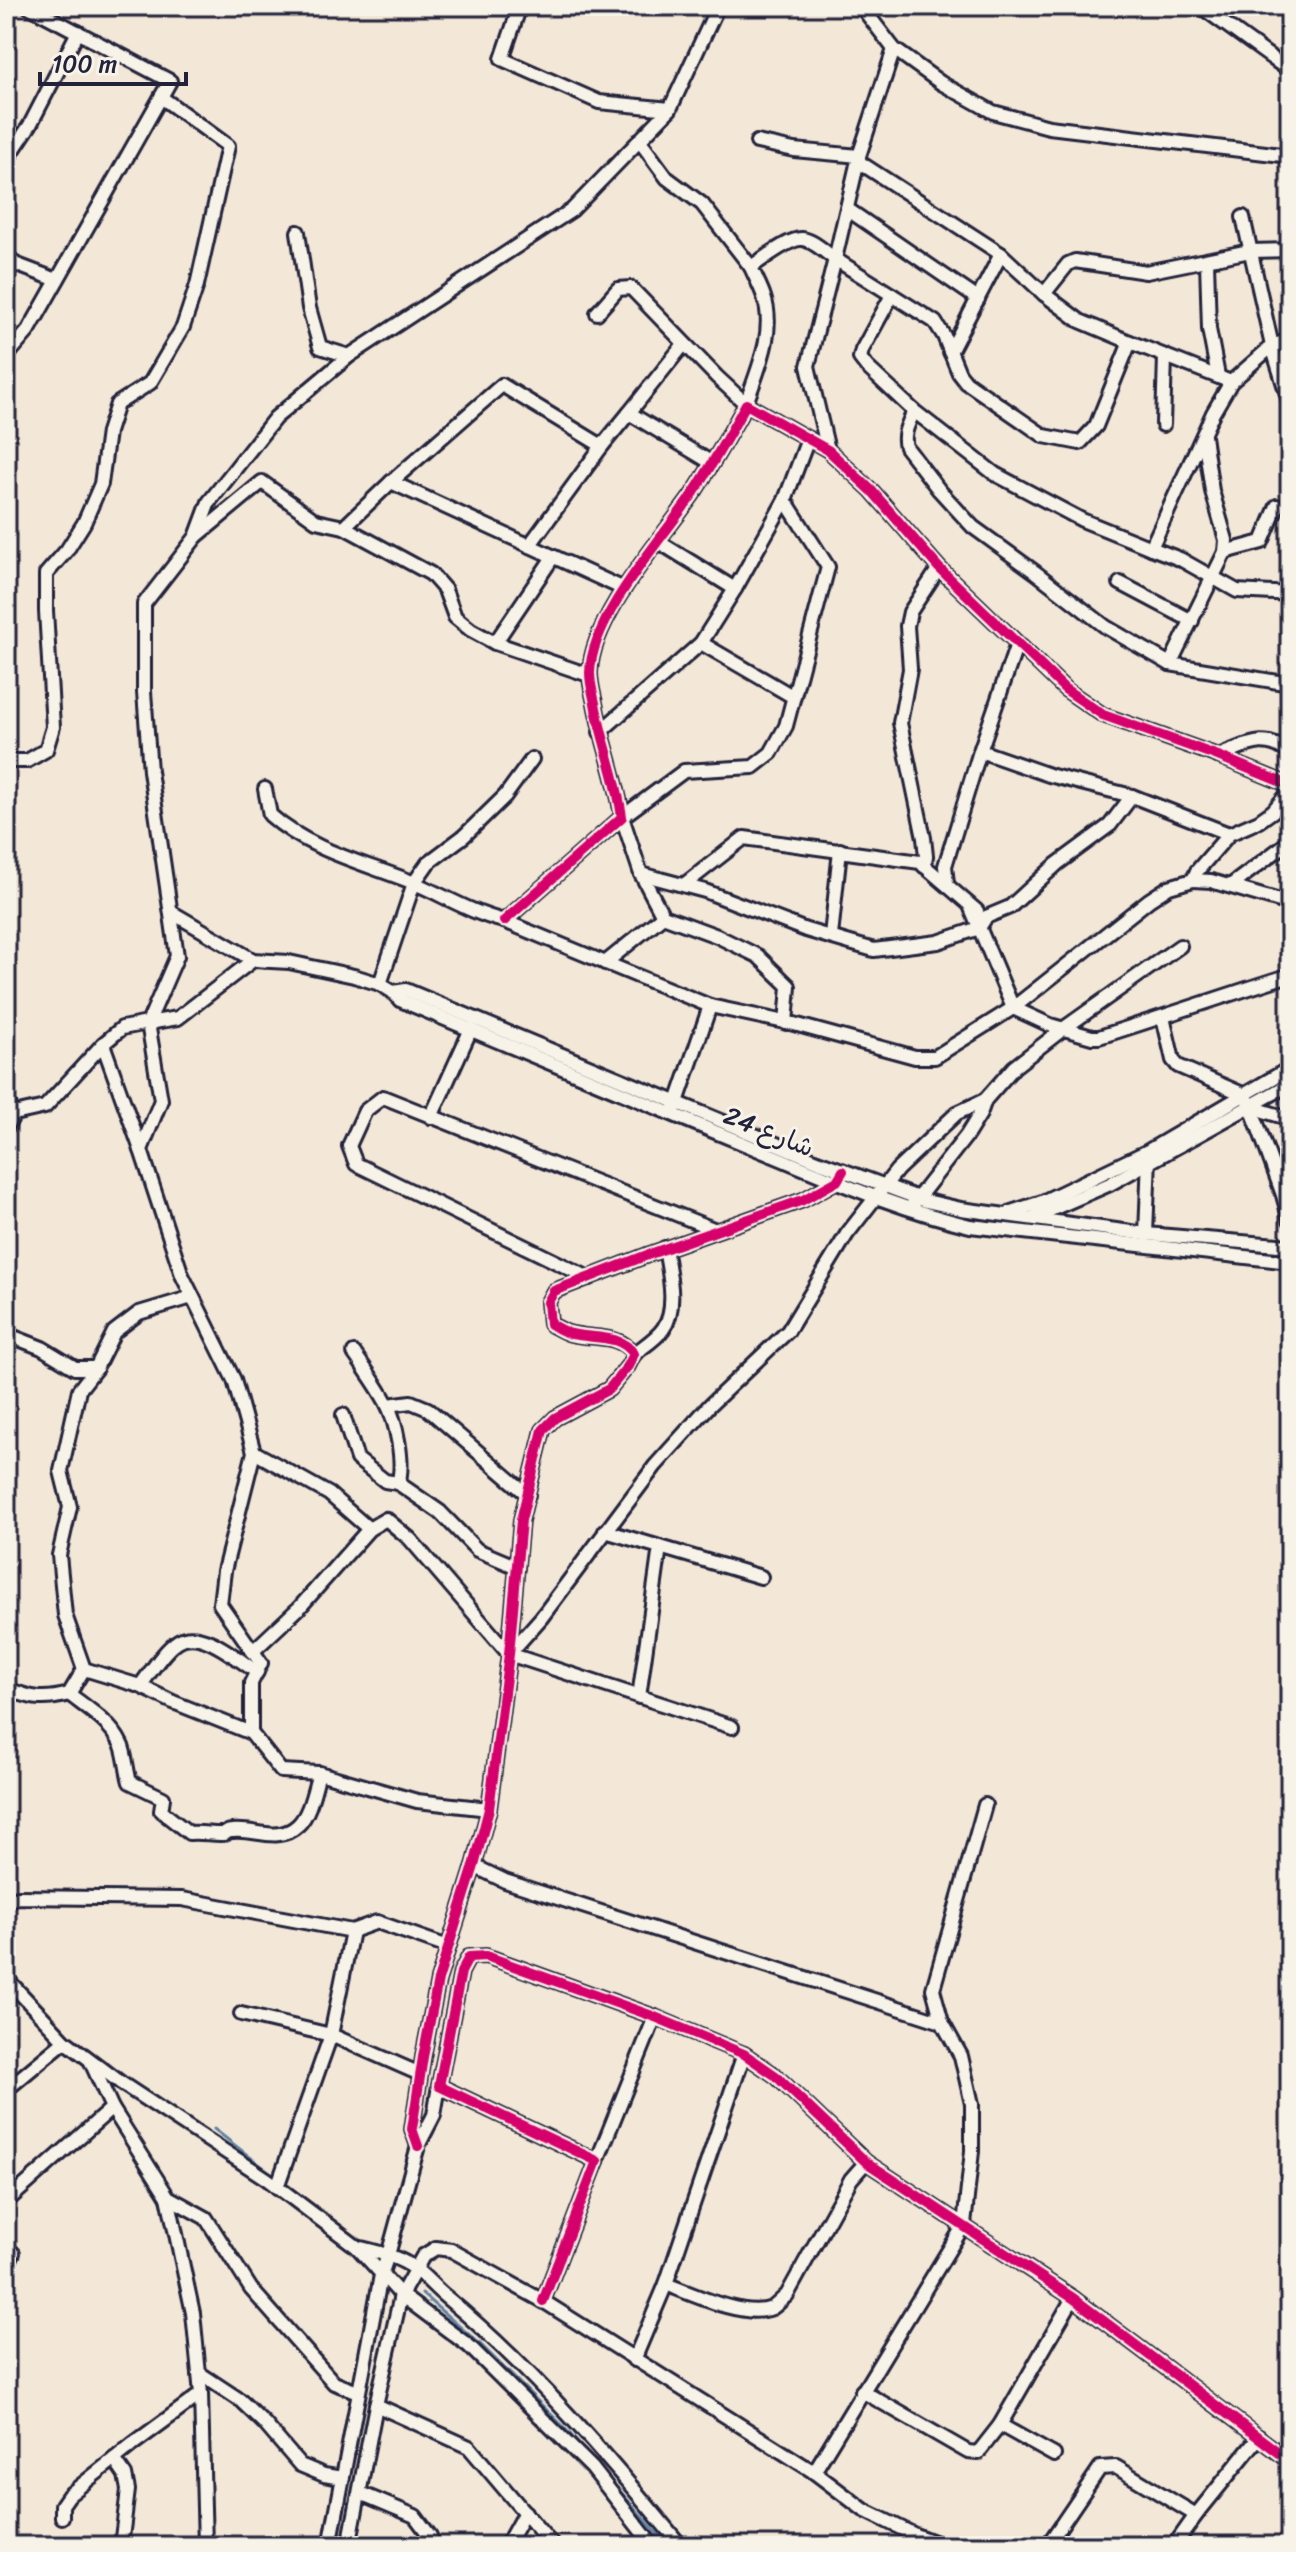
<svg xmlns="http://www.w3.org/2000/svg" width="1296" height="2552" font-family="Sriracha,'Playpen Sans Arabic',sans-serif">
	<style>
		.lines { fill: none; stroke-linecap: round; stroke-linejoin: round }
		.stream { stroke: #6183a4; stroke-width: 3 }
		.minor-casing { stroke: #22223b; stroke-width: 18 }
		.minor { stroke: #f7f3e8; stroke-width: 12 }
		.cycleway-casing { stroke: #f7f3e8; stroke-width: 15 }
		.cycleway { stroke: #d6006c; stroke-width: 10 }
		.labels { text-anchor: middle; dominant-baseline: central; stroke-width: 6; stroke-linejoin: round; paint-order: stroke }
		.street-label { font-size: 26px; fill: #22223b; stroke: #f7f3e8 }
	</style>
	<rect width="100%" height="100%" fill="#f3e7d7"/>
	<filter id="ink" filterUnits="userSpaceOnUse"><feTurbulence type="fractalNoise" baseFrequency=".0125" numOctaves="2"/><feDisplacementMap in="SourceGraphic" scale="16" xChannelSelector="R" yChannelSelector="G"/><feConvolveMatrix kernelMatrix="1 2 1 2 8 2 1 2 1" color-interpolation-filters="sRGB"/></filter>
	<g filter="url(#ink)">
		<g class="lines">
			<g class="stream">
				<polyline points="214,2129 277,2178"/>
				<polyline points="283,2183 357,2238"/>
				<polyline points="422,2294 481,2345 562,2425 668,2546"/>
			</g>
			<defs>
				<g id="minor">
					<polyline points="520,6 502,59 599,102 670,109"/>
					<polyline points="861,6 894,49 941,83 993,112 1049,127 1290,156"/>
					<polyline points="1200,6 1290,71"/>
					<polyline points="894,49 859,156 859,162 1001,254"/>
					<polyline points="639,140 667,178 702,204 751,267"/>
					<polyline points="757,142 794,150 859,156 835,259 935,322 944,336 959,373 966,382 1044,436 1080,443 1096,426 1130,342 1231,382"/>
					<polyline points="6,161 30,125 78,32"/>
					<polyline points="847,209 978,299"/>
					<polyline points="1243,217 1272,346 1290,404"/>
					<polyline points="6,254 15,264 57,280"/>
					<polyline points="1207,261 1209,329 1218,376"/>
					<polyline points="1044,294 1068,264 1075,261 1146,272 1250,251 1290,250"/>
					<polyline points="892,295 862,350 860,358 867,367 914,411 995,474 1082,520 1151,548"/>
					<path d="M597,313L618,289L631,288L717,377L746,404C757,371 776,332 764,297C761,287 755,277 751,267C762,260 789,238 802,239C813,240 826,253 835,259L808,366L828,450"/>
					<polyline points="1290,340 1272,346 1231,382 1213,413 1151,548 1180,559 1237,591 1290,594"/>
					<polyline points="950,352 1001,254 1044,294 1080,321 1130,342"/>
					<polyline points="349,356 572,210 670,109 718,6"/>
					<polyline points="6,357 29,330 170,81 28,6"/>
					<path d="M914,411C909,423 902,433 906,447L939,490L973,527L1035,572L1106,627L1170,664L1290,684"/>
					<polyline points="629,413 684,344"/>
					<polyline points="1163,425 1165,356"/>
					<polyline points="602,446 629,413 712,463"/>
					<polyline points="785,500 828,567 786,726 771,753 753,767 684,771 622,817 641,874 705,891 806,930 874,950 938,942 979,928 986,917 1010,907 1057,864 1110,825 1132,796"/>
					<polyline points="344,527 391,482"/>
					<polyline points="197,536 262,482 316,521 344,527 431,574 445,590 455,617 471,630 495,643 589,675"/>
					<polyline points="659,542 735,589"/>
					<polyline points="529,546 602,446 502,385 391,482 624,589"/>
					<polyline points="1225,552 1262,542 1277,506"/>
					<polyline points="1120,583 1192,621"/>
					<polyline points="495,643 553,557"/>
					<polyline points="701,643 792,696"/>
					<polyline points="1170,664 1225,552 1226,540 1212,491 1204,436"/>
					<polyline points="600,732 701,643 735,589 785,500 808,439"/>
					<polyline points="980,751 1049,775 1132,796 1229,834"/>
					<path d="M1218,756C1246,746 1265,732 1290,754"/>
					<polyline points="6,761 27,761 46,750 53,727 46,611 46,574 67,550 84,523 101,484 108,432 117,404 150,383 183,327 197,285 228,146 161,97"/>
					<path d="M265,789L270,815C309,850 364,863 412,882C443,895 471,913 504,921L710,1006L794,1024L915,1057H935L1013,1008L1050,1025L1092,1037H1099C1163,1017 1226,995 1290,975"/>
					<polyline points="924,866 926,856 924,838 900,723 910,669 907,626 910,612 939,568"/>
					<polyline points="641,874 663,916 717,936 758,956 789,986 786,1023"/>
					<polyline points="1193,880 1211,881 1290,904"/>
					<polyline points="947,883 945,866 980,751 1017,644"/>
					<polyline points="685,884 744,838 920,862 977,911"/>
					<polyline points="1230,886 1290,841"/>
					<polyline points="971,908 1013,1008 1149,900 1169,887 1193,880 1197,871 1229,834 1259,821 1273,811 1290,791"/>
					<path d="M171,912L253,960L289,962L354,976L380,984L393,992L400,1000C520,1050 639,1101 759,1150C828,1178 897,1209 970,1226L1290,1262"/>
					<path d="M504,921L622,817C617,778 602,742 595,703C593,694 590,683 590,673C591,617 661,540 693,494C712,465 729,435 746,404L828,450L872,491L939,568L1065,689L1103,715L1218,756L1289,785L1290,789"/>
					<polyline points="831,936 840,850"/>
					<polyline points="253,960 178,1018 148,1023 161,1100 141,1150 182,1275 234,1380 254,1452 224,1571 220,1604 261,1663 251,1683 251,1733 281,1771 319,1773 417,1801 489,1809"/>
					<polyline points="605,963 663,916"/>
					<polyline points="380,984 414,883 428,863 464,836 505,796 532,759"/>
					<polyline points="393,992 406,990 820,1162 926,1201 961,1209 1146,1234 1290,1246"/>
					<polyline points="1163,1017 1173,1060 1178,1066 1245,1095 1251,1107 1283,1195 1290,1220"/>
					<polyline points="103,1044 122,1028 148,1023 177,956 150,771 144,692 144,604 196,537 209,502 275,418 349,356 320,347 309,308 298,232"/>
					<polyline points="6,1099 14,1114"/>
					<polyline points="1251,1107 1290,1119"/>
					<polyline points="675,1108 710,1006"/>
					<polyline points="431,1117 471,1029"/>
					<polyline points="6,1128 14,1114 45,1107 103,1044 141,1150"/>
					<polyline points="913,1204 967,1135 980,1114 985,1100 1014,1067 1063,1029 1180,946"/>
					<polyline points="1011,1212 1042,1202 1148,1151 1290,1068"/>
					<polyline points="1034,1217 1110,1184 1290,1084"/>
					<polyline points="1146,1234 1149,1157"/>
					<polyline points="589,1278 356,1164 349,1146 365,1111 383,1097 716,1230"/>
					<polyline points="6,1334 42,1348 75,1368 96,1368 114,1332 139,1313 192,1297"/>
					<path d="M354,1353C365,1369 377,1385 386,1402C396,1420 405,1464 398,1483"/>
					<path d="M634,1354C644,1346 656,1339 663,1329C678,1309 669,1272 665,1248"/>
					<polyline points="388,1405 411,1402 428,1409 528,1495"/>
					<polyline points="343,1415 357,1459 385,1481 398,1483 440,1512 477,1550 517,1567"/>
					<polyline points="254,1452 329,1494 369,1529"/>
					<polyline points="605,1531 660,1547 639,1697"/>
					<polyline points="660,1547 761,1577"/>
					<polyline points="252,1652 300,1607 369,1529 386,1519 410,1539 509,1654 732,1727"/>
					<polyline points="509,1654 541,1618 655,1466 710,1405 788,1331 847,1234 897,1170 957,1113 985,1100"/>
					<polyline points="84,1669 65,1615 59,1555 70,1507 61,1471 79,1390 96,1368"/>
					<polyline points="140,1686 173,1702 251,1733"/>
					<path d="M6,1688C31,1699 43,1701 69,1694L84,1669L140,1686C151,1672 163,1651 178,1641C200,1626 237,1659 257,1672"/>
					<path d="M69,1694C87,1708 111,1723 121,1744C125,1750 127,1773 130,1782L163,1798L161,1811L189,1833C200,1832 210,1834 220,1834C231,1834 222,1832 232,1831C255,1828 278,1844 298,1825C310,1814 314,1789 319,1773"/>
					<polyline points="474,1866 505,1881 942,2022 961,2056 972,2104 972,2151 964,2225 814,2472"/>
					<polyline points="6,1901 18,1897 182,1899 352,1931 331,2035 241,2014"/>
					<polyline points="352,1931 377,1922 448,1947"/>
					<polyline points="6,1978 65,2041 121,2083 267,2179 357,2247 401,2295 469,2346 592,2468 653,2546"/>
					<polyline points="942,2022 933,1989 985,1805"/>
					<polyline points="91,2062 112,2108 168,2197 206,2218 251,2289 334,2383 358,2392"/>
					<polyline points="6,2090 65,2041"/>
					<path d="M418,2146L412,2129L423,2057L438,1980L474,1866L489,1809L509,1654L521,1520L543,1430L555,1418L609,1389L628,1366L634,1354C618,1332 592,1340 568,1333C562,1331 556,1327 550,1324L548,1302L554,1291L650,1254L803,1200L837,1181L843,1171"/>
					<polyline points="597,2161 655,2017"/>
					<polyline points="277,2187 331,2035 420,2074"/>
					<polyline points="168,2197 193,2313 201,2394 205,2546"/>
					<polyline points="6,2202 112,2108"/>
					<path d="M357,2247C377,2252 397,2256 414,2268C425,2276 435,2288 446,2297C534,2370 608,2457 681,2546"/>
					<polyline points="6,2248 13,2253 6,2267"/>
					<path d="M666,2284C692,2294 745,2319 772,2308C777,2305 782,2299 787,2295L851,2179L866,2162"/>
					<polyline points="543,2301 597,2161 439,2086 461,1972 469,1957 486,1956 655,2017 744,2054 776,2076 866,2162 1073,2298 1290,2461"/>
					<polyline points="634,2360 666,2284 744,2054"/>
					<polyline points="199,2373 240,2400 264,2423 300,2465 324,2475 342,2478"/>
					<polyline points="862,2391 968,2452 978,2453 1000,2425 1073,2298"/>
					<polyline points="376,2405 469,2447 553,2546"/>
					<polyline points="1000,2425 1054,2455"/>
					<polyline points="114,2459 125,2475 128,2490 121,2546"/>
					<polyline points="360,2493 415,2516 430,2536 424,2546"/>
					<polyline points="62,2517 62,2505 69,2495 133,2444 201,2394"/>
					<polyline points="330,2546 381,2275 388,2255 418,2146 434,2115 439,2086"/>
					<polyline points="349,2546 376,2405 401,2295 423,2256 436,2248 451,2250 543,2301 814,2472 864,2510 915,2535 944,2546"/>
					<polyline points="506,2546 525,2512"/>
					<polyline points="1047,2546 1100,2468 1116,2467 1196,2515"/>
					<polyline points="1174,2546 1196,2515 1259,2437"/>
				</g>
			</defs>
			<use href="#minor" class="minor-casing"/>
			<use href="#minor" class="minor"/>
			<defs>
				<g id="cycleway">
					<path d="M504,921L622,817C617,778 602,742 595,703C593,694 590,683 590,673C591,617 661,540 693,494C712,465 729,435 746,404L828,450L872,491L939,568L1065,689L1103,715L1218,756L1289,785L1290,789"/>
					<path d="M418,2146L412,2129L423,2057L438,1980L474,1866L489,1809L509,1654L521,1520L543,1430L555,1418L609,1389L628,1366L634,1354C618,1332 592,1340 568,1333C562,1331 556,1327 550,1324L548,1302L554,1291L650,1254L803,1200L837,1181L843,1171"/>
					<polyline points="543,2301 597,2161 439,2086 461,1972 469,1957 486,1956 655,2017 744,2054 776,2076 866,2162 1073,2298 1290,2461"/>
				</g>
			</defs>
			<use href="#cycleway" class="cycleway-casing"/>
			<use href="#cycleway" class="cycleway"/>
		</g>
	</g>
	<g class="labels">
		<g class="street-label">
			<text transform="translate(769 1131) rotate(22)">شارع 24</text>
		</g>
	</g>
	<rect width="1296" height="2552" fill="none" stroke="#f7f3e8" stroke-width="32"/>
	<rect x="16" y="16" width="1264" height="2520" fill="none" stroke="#22223b" stroke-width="3" filter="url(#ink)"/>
	<path d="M40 72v12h146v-12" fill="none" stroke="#22223b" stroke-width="4"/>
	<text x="52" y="72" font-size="24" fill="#22223b" stroke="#f7f3e8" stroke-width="6" paint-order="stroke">100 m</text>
</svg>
